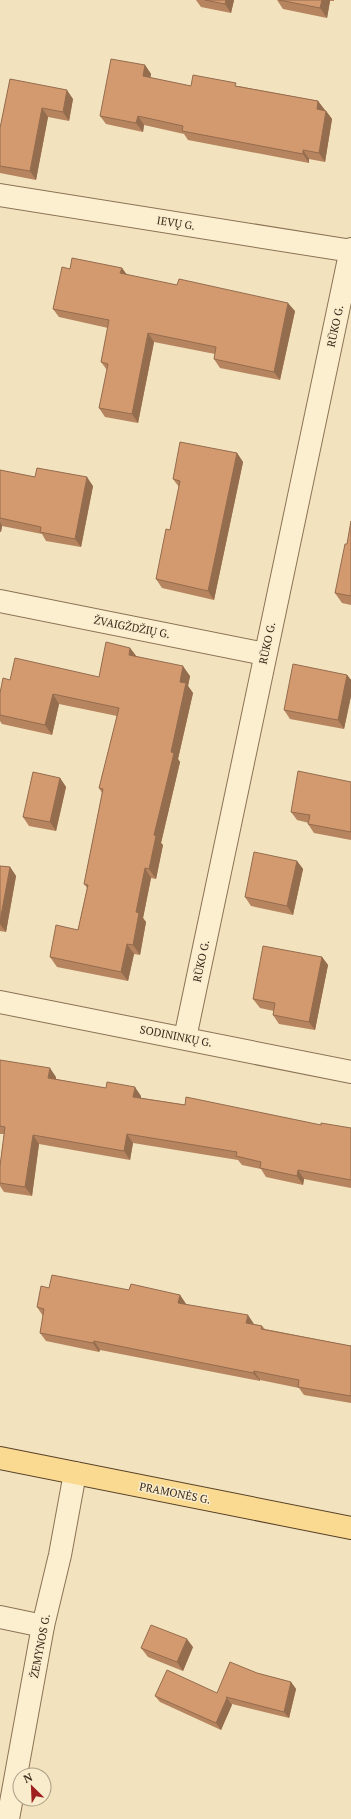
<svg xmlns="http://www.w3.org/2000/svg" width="351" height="1819" font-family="'PT Serif',serif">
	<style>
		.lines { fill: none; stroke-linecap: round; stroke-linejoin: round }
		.minor-casing { stroke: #8b7254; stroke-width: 24 }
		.major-casing { stroke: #584029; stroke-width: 24 }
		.minor { stroke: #fcefd0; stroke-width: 22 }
		.major { stroke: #f9da90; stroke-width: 22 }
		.wall { fill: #b6845f }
		.shaded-wall { fill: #946c4e }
		.building { fill: #d49a6f; stroke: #946c4e }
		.labels { text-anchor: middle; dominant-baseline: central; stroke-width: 3; stroke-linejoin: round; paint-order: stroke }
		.street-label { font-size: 11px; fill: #39291a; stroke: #f8eccd }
	</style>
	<rect width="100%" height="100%" fill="#f2e2bd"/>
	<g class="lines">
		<defs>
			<g id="minor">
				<polyline points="0,195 351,251"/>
				<polyline points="0,601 265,654"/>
				<polyline points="0,1002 351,1072"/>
				<polyline points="185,1038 351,249"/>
				<polyline points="0,1617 43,1626"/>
				<polyline points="8,1819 43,1626 60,1555 75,1473"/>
			</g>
			<polyline id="major" points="0,1458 351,1528"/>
		</defs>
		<use href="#minor" class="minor-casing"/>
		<use href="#major" class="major-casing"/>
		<use href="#minor" class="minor"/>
		<use href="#major" class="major"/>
	</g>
	<g class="wall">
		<polygon points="196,0 234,0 231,13 201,7"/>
		<polygon points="277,0 334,0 334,1 330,1 327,18 283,9"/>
		<polygon points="145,65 151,74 150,78 191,86 238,86 318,101 324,110 326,111 332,119 325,162 309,159 309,163 188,140 184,134 144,125 143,132 106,124 100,116"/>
		<polygon points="10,79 73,99 69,121 48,117 36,180 0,173 0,128"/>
		<polygon points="122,268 126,275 295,311 280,380 220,368 214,359 215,354 154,342 138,423 105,417 99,408 107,370 101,362 108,328 59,317 53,309 70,269"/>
		<polygon points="237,453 243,462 214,600 162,588 156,579 170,530 179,487 173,479"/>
		<polygon points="0,470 35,477 93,486 81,547 46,541 42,534 2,526 1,532 0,532"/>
		<polygon points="351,521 351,605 342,603 335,593 347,544"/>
		<polygon points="130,648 136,656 190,676 188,686 193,693 178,759 180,762 161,843 163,845 156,879 151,878 143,918 146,922 140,955 134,954 128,981 57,967 50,957 78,930 87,888 84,884 102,793 99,788 117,716 59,704 52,735 2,724 0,721 0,693 10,680 99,677"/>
		<polygon points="347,675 351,680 351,696 344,729 290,719 284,710"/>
		<polygon points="60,778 66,787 56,831 29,826 23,817"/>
		<polygon points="351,782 351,840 314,833 308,824 309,823 297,820 291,812"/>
		<polygon points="297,861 303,869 293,915 251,906 245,897"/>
		<polygon points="0,866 10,867 16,876 6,932 0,931"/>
		<polygon points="322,957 328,965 315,1030 279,1024 273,1015 274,1011 260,1008 253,999"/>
		<polygon points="0,1060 56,1077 56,1079 141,1096 141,1098 321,1125 351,1128 351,1188 304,1179 303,1185 266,1177 261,1169 242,1165 238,1160 133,1143 130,1160 39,1144 32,1196 4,1192 0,1186 0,1166 4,1134 0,1134"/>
		<polygon points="49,1288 129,1290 180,1295 186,1304 254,1324 262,1326 265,1329 351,1346 351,1403 304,1395 299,1388 260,1380 260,1381 100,1350 99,1352 46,1341 40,1333 43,1316 37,1307"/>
		<polygon points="193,1647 183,1671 148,1657 141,1648"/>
		<polygon points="257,1673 291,1682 296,1689 289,1718 232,1704 221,1730 160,1702 155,1696 217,1693"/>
	</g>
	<g class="shaded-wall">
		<polygon points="226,0 234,0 231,13 225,4"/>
		<polygon points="322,0 330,0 330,1 327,18 320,8"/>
		<polygon points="145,65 151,74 149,85 143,76"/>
		<polygon points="67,90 73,99 69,121 63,112"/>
		<polygon points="318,101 325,110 323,118 317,109"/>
		<polygon points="42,108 48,117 36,180 30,171"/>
		<polygon points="326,111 332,119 325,162 319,153"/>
		<polygon points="138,116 144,125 143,132 136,123"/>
		<polygon points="303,150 309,159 309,163 303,154"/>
		<polygon points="122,268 128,276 120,273"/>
		<polygon points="288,303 295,311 280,380 274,372"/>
		<polygon points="148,333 154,342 138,423 132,414"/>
		<polygon points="237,453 243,462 214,600 208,591"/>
		<polygon points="87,477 93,486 81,547 75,539"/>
		<polygon points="0,522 2,526 1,532 0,530"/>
		<polygon points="130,648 137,657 129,655"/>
		<polygon points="183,666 190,676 188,686 193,693 178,759 180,762 161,843 163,845 156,879 149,869 154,835 171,752 180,682"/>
		<polygon points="347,675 351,680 351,696 344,729 338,720"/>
		<polygon points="53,694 59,704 52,735 45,725"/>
		<polygon points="60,778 66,787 56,831 50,822"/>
		<polygon points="297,861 303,869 293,915 287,906"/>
		<polygon points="10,867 16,876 6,932 0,924 0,921"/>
		<polygon points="145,868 151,878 143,918 146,922 140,955 133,945 136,912"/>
		<polygon points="127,944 134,954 128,981 121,972"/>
		<polygon points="322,957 328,965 315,1030 309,1022"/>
		<polygon points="50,1068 56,1077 54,1087 48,1078"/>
		<polygon points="135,1087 141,1096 140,1106 133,1097"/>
		<polygon points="127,1134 133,1143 130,1160 124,1151"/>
		<polygon points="33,1135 39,1144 32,1196 25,1187"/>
		<polygon points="298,1170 304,1179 303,1185 297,1176"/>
		<polygon points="180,1295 186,1304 184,1312 178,1303"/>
		<polygon points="248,1315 254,1324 246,1323"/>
		<polygon points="94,1341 100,1350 99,1352 93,1343"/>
		<polygon points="254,1371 260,1380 260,1381 253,1373"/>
		<polygon points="187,1639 193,1647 183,1671 177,1662"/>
		<polygon points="291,1682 296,1689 289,1718 284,1712"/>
		<polygon points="227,1698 232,1705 221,1730 216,1723"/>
	</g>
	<g class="building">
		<polygon points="205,0 226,0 225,4"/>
		<polygon points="279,0 322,0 320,8"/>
		<polygon points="111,59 145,65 143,76 191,86 193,75 236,83 235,86 318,101 317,109 326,111 319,153 303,150 303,154 182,131 183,126 138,116 136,123 100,116"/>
		<polygon points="10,79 67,90 63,112 42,108 30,171 0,166 0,128"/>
		<polygon points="72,258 122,268 120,273 177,285 179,279 288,303 274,372 214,359 216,347 148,333 132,414 99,408 108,364 101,362 109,320 53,309 62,267 70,269"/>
		<polygon points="180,442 237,453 208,591 156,579 166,529 170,530 180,481 173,479"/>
		<polygon points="37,468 87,477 75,539 40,532 41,527 0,518 0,470 35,477"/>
		<polygon points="351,521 351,596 335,593 345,544 347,544"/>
		<polygon points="106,642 130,648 129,655 183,666 180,682 186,683 171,752 174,753 154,835 156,836 149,869 145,868 136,912 139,913 133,945 127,944 121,972 50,957 56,925 78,930 88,885 84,884 103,789 99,788 119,708 53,694 45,725 0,715 0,693 3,678 10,680 15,658 99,677"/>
		<polygon points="293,664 347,675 338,720 284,710"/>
		<polygon points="298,771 351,782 351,832 308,824 310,815 291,812"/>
		<polygon points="33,772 60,778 50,822 23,817"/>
		<polygon points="254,852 297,861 287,906 245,897"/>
		<polygon points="0,866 10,867 0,921"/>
		<polygon points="263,946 322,957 309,1022 273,1015 275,1003 253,999"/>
		<polygon points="0,1060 50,1068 48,1078 106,1088 107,1082 135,1087 133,1097 185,1105 186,1097 321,1125 321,1123 351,1128 351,1180 298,1170 297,1176 260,1168 261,1162 236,1156 237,1152 127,1134 124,1151 33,1135 25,1187 0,1183 0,1166 5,1127 0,1126"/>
		<polygon points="52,1275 129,1290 131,1284 180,1295 178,1303 248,1315 246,1323 262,1326 261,1329 351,1346 351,1396 298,1387 299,1380 254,1371 253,1373 94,1341 93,1343 40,1333 44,1309 37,1307 41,1286 49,1288"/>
		<polygon points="151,1625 187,1639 177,1662 141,1648"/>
		<polygon points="230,1662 257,1673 291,1682 284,1712 226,1697 227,1698 216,1723 155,1696 167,1670 217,1693"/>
	</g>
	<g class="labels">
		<g class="street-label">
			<text transform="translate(176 223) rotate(9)">IEVŲ G.</text>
			<text transform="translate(335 326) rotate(-78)">RŪKO G.</text>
			<text transform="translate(132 627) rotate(11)">ŽVAIGŽDŽIŲ G.</text>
			<text transform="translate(267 643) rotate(-78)">RŪKO G.</text>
			<text transform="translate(201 961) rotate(-78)">RŪKO G.</text>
			<text transform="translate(176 1036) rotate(11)">SODININKŲ G.</text>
			<text transform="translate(175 1493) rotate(11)">PRAMONĖS G.</text>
			<text transform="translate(40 1646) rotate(-79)">ŽEMYNOS G.</text>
		</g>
	</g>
	<g transform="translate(32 1787) rotate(336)"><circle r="19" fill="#f8eccd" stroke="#ac9e85"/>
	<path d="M0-3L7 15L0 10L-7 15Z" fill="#9f1f1f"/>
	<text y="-6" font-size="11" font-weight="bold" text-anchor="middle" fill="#39291a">N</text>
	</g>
</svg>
